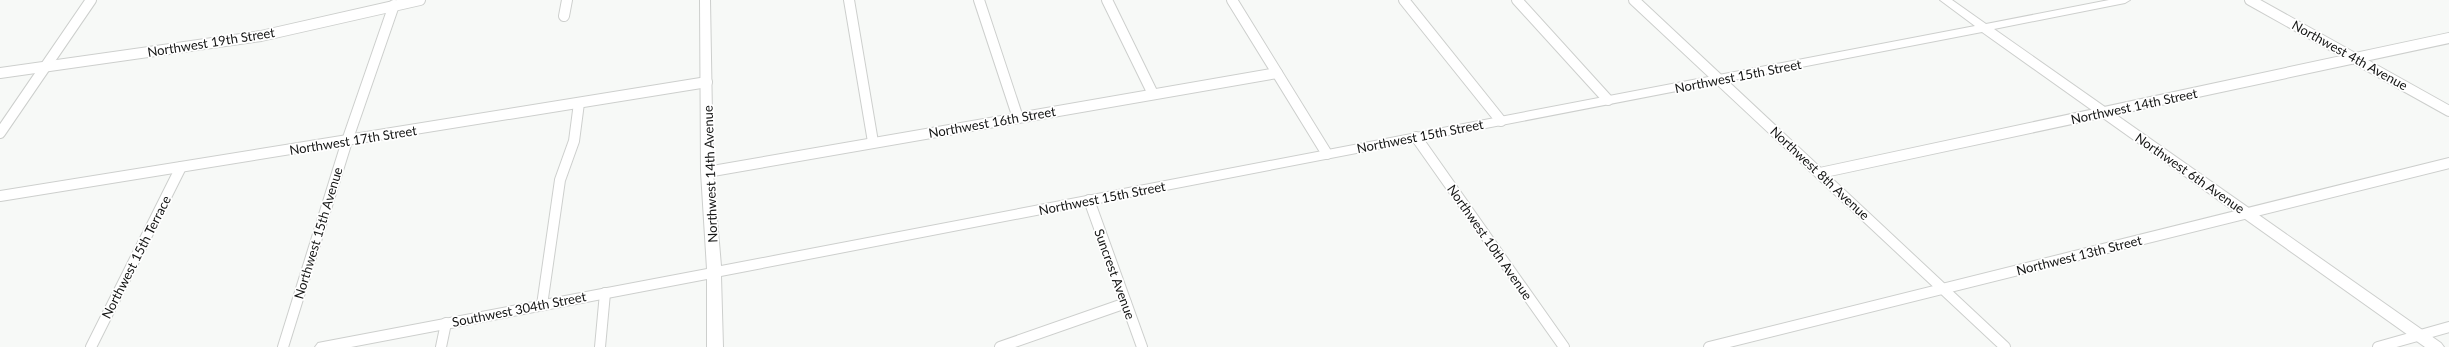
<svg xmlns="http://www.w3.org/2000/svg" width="2449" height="347" font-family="Lato,sans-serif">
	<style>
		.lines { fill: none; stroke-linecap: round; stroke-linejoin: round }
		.minor-casing { stroke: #cdcfcd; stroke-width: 12 }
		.tertiary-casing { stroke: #cdcfcd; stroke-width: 2 }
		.minor { stroke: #fff; stroke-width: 10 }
		.tertiary { fill: #fff; fill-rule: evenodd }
		.labels { text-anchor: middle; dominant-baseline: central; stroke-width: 3.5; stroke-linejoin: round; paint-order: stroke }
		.street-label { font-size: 13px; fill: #141514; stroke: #fff }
	</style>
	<rect width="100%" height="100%" fill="#f7f9f7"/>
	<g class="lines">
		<defs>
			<g id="minor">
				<polyline points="849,0 873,142"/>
				<polyline points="979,0 1018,118"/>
				<polyline points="1107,0 1153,94"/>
				<polyline points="1232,0 1327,154"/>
				<polyline points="1404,0 1501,121"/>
				<polyline points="1517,0 1608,100"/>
				<polyline points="1634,0 2005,347"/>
				<polyline points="2250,0 2449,111"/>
				<polyline points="564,16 567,0"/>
				<polyline points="0,73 261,36 420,0"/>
				<polyline points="0,133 91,0"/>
				<polyline points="1416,137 1564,347"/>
				<polyline points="707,172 1277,73"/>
				<polyline points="1820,173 2449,38"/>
				<polyline points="0,196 707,82"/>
				<polyline points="1089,200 1142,347"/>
				<polyline points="542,305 560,180 574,141 579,103"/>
				<polyline points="91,347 181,167"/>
				<polyline points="283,347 347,141 394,5"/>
				<polyline points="441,347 446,323"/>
				<polyline points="600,347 605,293"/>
				<polyline points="1000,347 1126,303"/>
				<polyline points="1709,347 2449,163"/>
				<polyline points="2378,347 2449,327"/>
			</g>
			<polygon id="tertiary" points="700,0 710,0 713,172 721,266 1975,26 1940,0 1952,0 1986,24 2109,0 2130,0 2125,3 1994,29 2441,343 2444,347 2425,347 1982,32 721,276 723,347 707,347 707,279 351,347 315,347 318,343 323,342 707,269 701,172"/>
		</defs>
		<use href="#minor" class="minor-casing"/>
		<use href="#tertiary" class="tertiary-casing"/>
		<use href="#minor" class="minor"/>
		<use href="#tertiary" class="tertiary"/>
	</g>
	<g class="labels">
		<g class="street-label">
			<text transform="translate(211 42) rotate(-9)">Northwest 19th Street</text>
			<text transform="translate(2350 55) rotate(29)">Northwest 4th Avenue</text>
			<text transform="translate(1738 76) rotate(-11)">Northwest 15th Street</text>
			<text transform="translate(2134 106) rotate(-12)">Northwest 14th Street</text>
			<text transform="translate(992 122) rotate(-10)">Northwest 16th Street</text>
			<text transform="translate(1420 136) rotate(-11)">Northwest 15th Street</text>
			<text transform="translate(353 140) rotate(-9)">Northwest 17th Street</text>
			<text transform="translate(1820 173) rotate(43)">Northwest 8th Avenue</text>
			<text transform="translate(2190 173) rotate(35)">Northwest 6th Avenue</text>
			<text transform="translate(710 174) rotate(-92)">Northwest 14th Avenue</text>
			<text transform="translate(1102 198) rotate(-11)">Northwest 15th Street</text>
			<text transform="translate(318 233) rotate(-73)">Northwest 15th Avenue</text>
			<text transform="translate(1490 242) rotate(55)">Northwest 10th Avenue</text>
			<text transform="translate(2079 255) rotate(-14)">Northwest 13th Street</text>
			<text transform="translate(136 257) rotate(-63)">Northwest 15th Terrace</text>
			<text transform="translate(1115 274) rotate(70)">Suncrest Avenue</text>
			<text transform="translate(519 309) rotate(-11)">Southwest 304th Street</text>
		</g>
	</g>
</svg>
